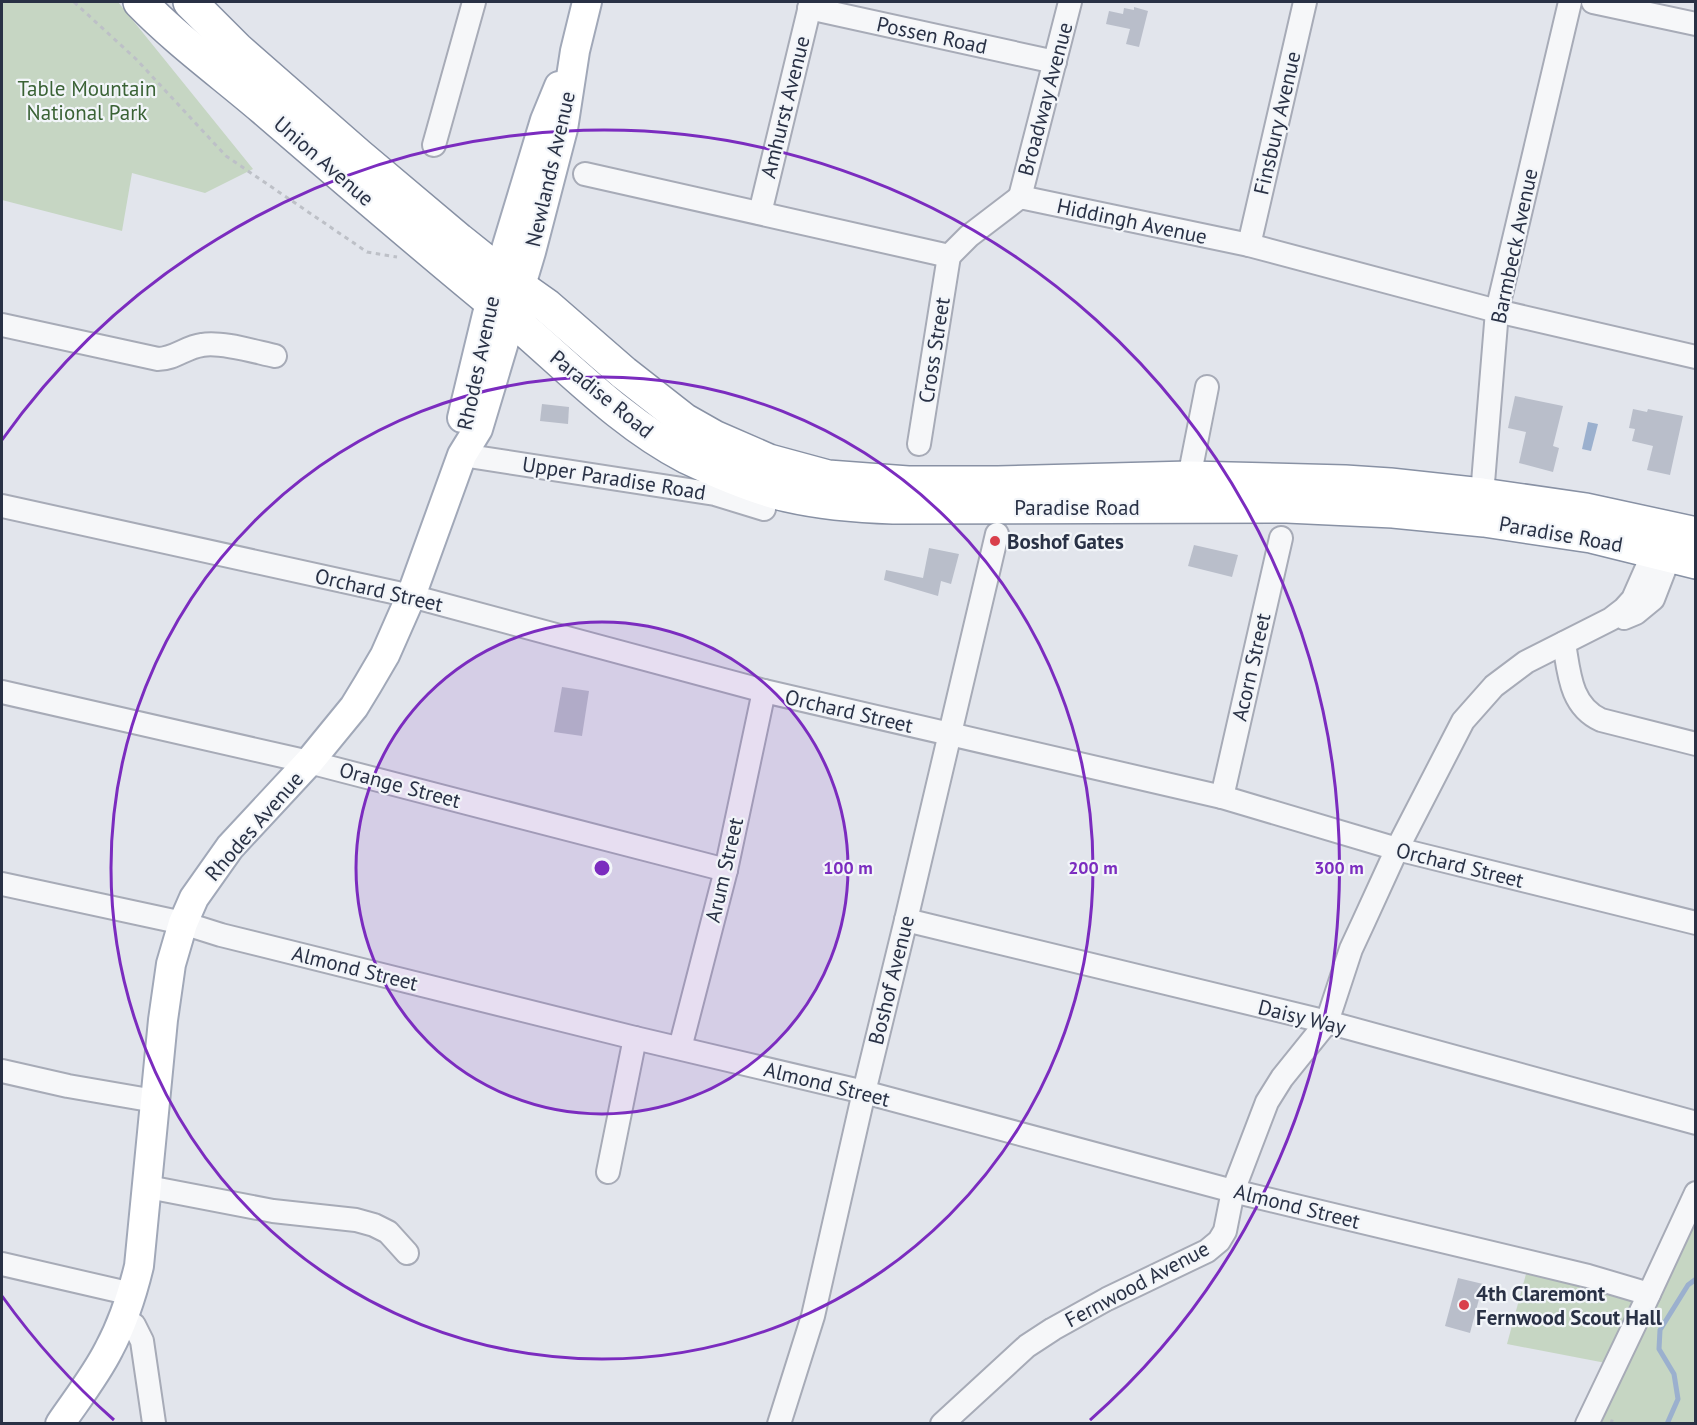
<svg xmlns="http://www.w3.org/2000/svg" width="1697" height="1425" font-family="'PT Sans',sans-serif">
	<style>
		.green { fill: #c6d6c3 }
		.water { fill: #9bb0ce }
		.lines { fill: none; stroke-linecap: round; stroke-linejoin: round }
		.stream { stroke: #9bb0ce; stroke-width: 5 }
		.building { fill: #b9beca }
		.minor-casing { stroke: #a7abb7; stroke-width: 26 }
		.major-casing { stroke: #a1a8b8; stroke-width: 32 }
		.highway-casing { stroke: #8891a4; stroke-width: 36 }
		.path { stroke: #bdc0c7; stroke-width: 3; stroke-dasharray: 4.5 4.5; stroke-linecap: butt }
		.minor { stroke: #f6f7f9; stroke-width: 22 }
		.major { stroke: #fff; stroke-width: 28 }
		.highway { stroke: #fff; stroke-width: 33 }
		.ring { fill: none; stroke: #7b2cbf; stroke-width: 3 }
		.poi-dot { fill: #d93f4b; stroke: #f2f5f9; stroke-width: 2 }
		.labels { text-anchor: middle; dominant-baseline: central; stroke-width: 4.5; stroke-linejoin: round; paint-order: stroke }
		.street-label { font-size: 21px; fill: #293145; stroke: #f2f5f9 }
		.park-label { font-size: 21px; fill: #3a6235; stroke: #f2f5f9 }
		.poi-label { font-size: 21px; font-weight: bold; fill: #293145; stroke: #f2f5f9; text-anchor: start }
		.centre { fill: #7b2cbf; stroke: #f2f5f9; stroke-width: 3 }
		.ring-label { font-size: 18px; text-anchor: middle; font-weight: bold; fill: #7b2cbf; stroke: #f2f5f9; stroke-width: 4.5; stroke-linejoin: round; paint-order: stroke }
	</style>
	<rect width="100%" height="100%" fill="#e2e5ec"/>
	<g class="green">
		<polygon points="2,2 118,2 253,169 205,193 132,173 122,231 2,200"/>
		<polygon points="1695,1207 1695,1423 1590,1424"/>
		<polygon points="1526,1274 1588,1285 1639,1299 1611,1364 1507,1344"/>
	</g>
	<polygon class="water" points="1588,422 1598,424 1591,451 1582,449"/>
	<g class="lines">
		<polyline class="stream" points="1667,1424 1678,1399 1674,1374 1659,1349 1660,1330 1688,1285 1696,1279"/>
	</g>
	<g class="building">
		<polygon points="1134,7 1148,11 1139,47 1126,44 1130,29 1106,24 1109,11 1123,14 1124,8 1134,10"/>
		<polygon points="1515,396 1563,406 1553,446 1559,448 1553,472 1519,463 1526,432 1508,428"/>
		<polygon points="542,404 569,407 568,424 540,421"/>
		<polygon points="1633,409 1647,412 1648,409 1683,416 1670,475 1647,470 1653,446 1632,441 1635,429 1629,428"/>
		<polygon points="1194,545 1238,555 1232,577 1188,566"/>
		<polygon points="929,548 959,554 951,584 941,581 938,596 884,580 886,570 923,578"/>
		<polygon points="562,687 589,691 582,736 554,732"/>
		<polygon points="1458,1278 1483,1284 1470,1333 1445,1326"/>
	</g>
	<g class="lines">
		<defs>
			<g id="minor">
				<polyline points="1593,2 1696,24"/>
				<polyline points="809,8 1055,62"/>
				<polyline points="434,145 474,2"/>
				<polyline points="585,174 949,256 969,236 1020,197 1249,245 1497,311 1696,357"/>
				<polyline points="1020,197 1070,2"/>
				<polyline points="760,213 811,2"/>
				<polyline points="1249,245 1305,2"/>
				<path d="M2,325L158,359C174,359 186,347 202,345C220,341 256,352 275,356"/>
				<polyline points="919,444 949,256"/>
				<polyline points="462,455 715,494 764,509"/>
				<polyline points="1189,478 1207,387"/>
				<polyline points="1482,495 1497,311 1570,2"/>
				<polyline points="2,506 411,596 764,691 1222,797 1397,849 1696,923"/>
				<polyline points="1624,618 1636,613 1653,599 1675,542"/>
				<path d="M1564,643C1569,672 1570,706 1601,720L1696,744"/>
				<polyline points="2,692 309,762 726,870"/>
				<polyline points="1222,797 1281,538"/>
				<polyline points="2,884 183,923 221,935 635,1038 864,1092 1233,1191 1588,1276 1649,1294"/>
				<polyline points="906,920 1327,1022 1696,1123"/>
				<polyline points="680,1048 726,870 764,691"/>
				<polyline points="2,1071 68,1086 155,1101"/>
				<polyline points="608,1172 635,1038"/>
				<polyline points="148,1187 273,1211 356,1220 374,1225 388,1232 407,1253"/>
				<polyline points="2,1264 132,1294"/>
				<polyline points="124,1318 134,1325 142,1341 154,1423"/>
				<polyline points="779,1424 813,1316 864,1092 906,920 997,534"/>
				<polyline points="942,1424 1027,1346 1053,1329 1107,1299 1207,1251 1219,1241 1225,1231 1233,1191 1267,1102 1282,1078 1327,1022 1351,949 1364,921 1397,849 1463,721 1494,686 1526,662 1611,619 1624,609 1633,599 1659,540"/>
				<polyline points="1587,1424 1643,1307 1696,1193"/>
			</g>
			<g id="major">
				<polyline points="462,418 490,302 545,120 559,86"/>
				<path d="M60,1424C77,1399 96,1375 109,1349C123,1323 132,1295 139,1266L163,1020L171,964L183,923L194,898L230,847L309,762L354,707L368,684L385,655L411,596L462,455L478,429L531,252L563,129L575,51L587,2"/>
			</g>
			<g id="highway">
				<path d="M140,2C178,41 222,73 263,108C343,177 423,246 505,313C564,362 619,422 687,457C719,472 753,487 787,495C822,503 858,506 893,507L1287,506L1393,511L1484,520L1591,536L1696,562"/>
				<polyline points="190,2 237,49 358,155 459,240 499,272 547,306 624,373 684,420 714,437 769,461 828,477 908,483 998,483 1189,478 1345,482 1390,485 1482,495 1586,510 1696,534"/>
			</g>
		</defs>
		<use href="#minor" class="minor-casing"/>
		<use href="#major" class="major-casing"/>
		<use href="#highway" class="highway-casing"/>
		<g class="path">
			<polyline points="74,2 136,59 226,156 367,252 397,257"/>
			<polyline points="1611,1424 1613,1417"/>
		</g>
		<use href="#minor" class="minor"/>
		<use href="#major" class="major"/>
		<use href="#highway" class="highway"/>
	</g>
	<circle cx="602" cy="868" r="246" fill="#7b2cbf" fill-opacity=".12"/>
	<g class="ring">
		<circle cx="602" cy="868" r="246"/>
		<circle cx="602" cy="868" r="491"/>
		<path d="M114 1420A737 737 0 0 1 2 1296M2 440A737 737 0 1 1 1090 1420"/>
	</g>
	<g class="poi-dot">
		<circle cx="995" cy="541" r="6"/>
		<circle cx="1464" cy="1305" r="6"/>
	</g>
	<g class="labels">
		<g class="street-label">
			<text transform="translate(932 35) rotate(12)">Possen Road</text>
			<text transform="translate(1045 99) rotate(-75)">Broadway Avenue</text>
			<text transform="translate(785 107) rotate(-76)">Amhurst Avenue</text>
			<text transform="translate(1277 123) rotate(-77)">Finsbury Avenue</text>
			<text transform="translate(324 161) rotate(41)">Union Avenue</text>
			<text transform="translate(550 169) rotate(-77)">Newlands Avenue</text>
			<text transform="translate(1132 221) rotate(12)">Hiddingh Avenue</text>
			<text transform="translate(1514 246) rotate(-78)">Barmbeck Avenue</text>
			<text transform="translate(934 350) rotate(-81)">Cross Street</text>
			<text transform="translate(478 363) rotate(-78)">Rhodes Avenue</text>
			<text transform="translate(602 394) rotate(39)">Paradise Road</text>
			<text transform="translate(614 478) rotate(9)">Upper Paradise Road</text>
			<text x="1077" y="507">Paradise Road</text>
			<text transform="translate(1561 534) rotate(10)">Paradise Road</text>
			<text transform="translate(379 590) rotate(13)">Orchard Street</text>
			<text transform="translate(1251 667) rotate(-77)">Acorn Street</text>
			<text transform="translate(849 711) rotate(13)">Orchard Street</text>
			<text transform="translate(400 785) rotate(15)">Orange Street</text>
			<text transform="translate(254 826) rotate(-49)">Rhodes Avenue</text>
			<text transform="translate(1460 865) rotate(14)">Orchard Street</text>
			<text transform="translate(724 870) rotate(-77)">Arum Street</text>
			<text transform="translate(355 968) rotate(14)">Almond Street</text>
			<text transform="translate(891 980) rotate(-76)">Boshof Avenue</text>
			<text transform="translate(1302 1017) rotate(14)">Daisy Way</text>
			<text transform="translate(827 1084) rotate(14)">Almond Street</text>
			<text transform="translate(1297 1206) rotate(14)">Almond Street</text>
			<text transform="translate(1137 1284) rotate(-28)">Fernwood Avenue</text>
		</g>
		<g class="park-label">
			<text x="87" y="88">Table Mountain<tspan x="87" dy="24">National Park</tspan></text>
		</g>
		<g class="poi-label">
			<text x="1007" y="541">Boshof Gates</text>
			<text x="1476" y="1293">4th Claremont<tspan x="1476" dy="24">Fernwood Scout Hall</tspan></text>
		</g>
	</g>
	<circle cx="602" cy="868" r="9" class="centre"/>
	<g class="ring-label">
		<text x="848" y="874">100 m</text>
		<text x="1093" y="874">200 m</text>
		<text x="1339" y="874">300 m</text>
	</g>
	<rect width="1697" height="1425" fill="none" stroke="#293145" stroke-width="6"/>
</svg>
